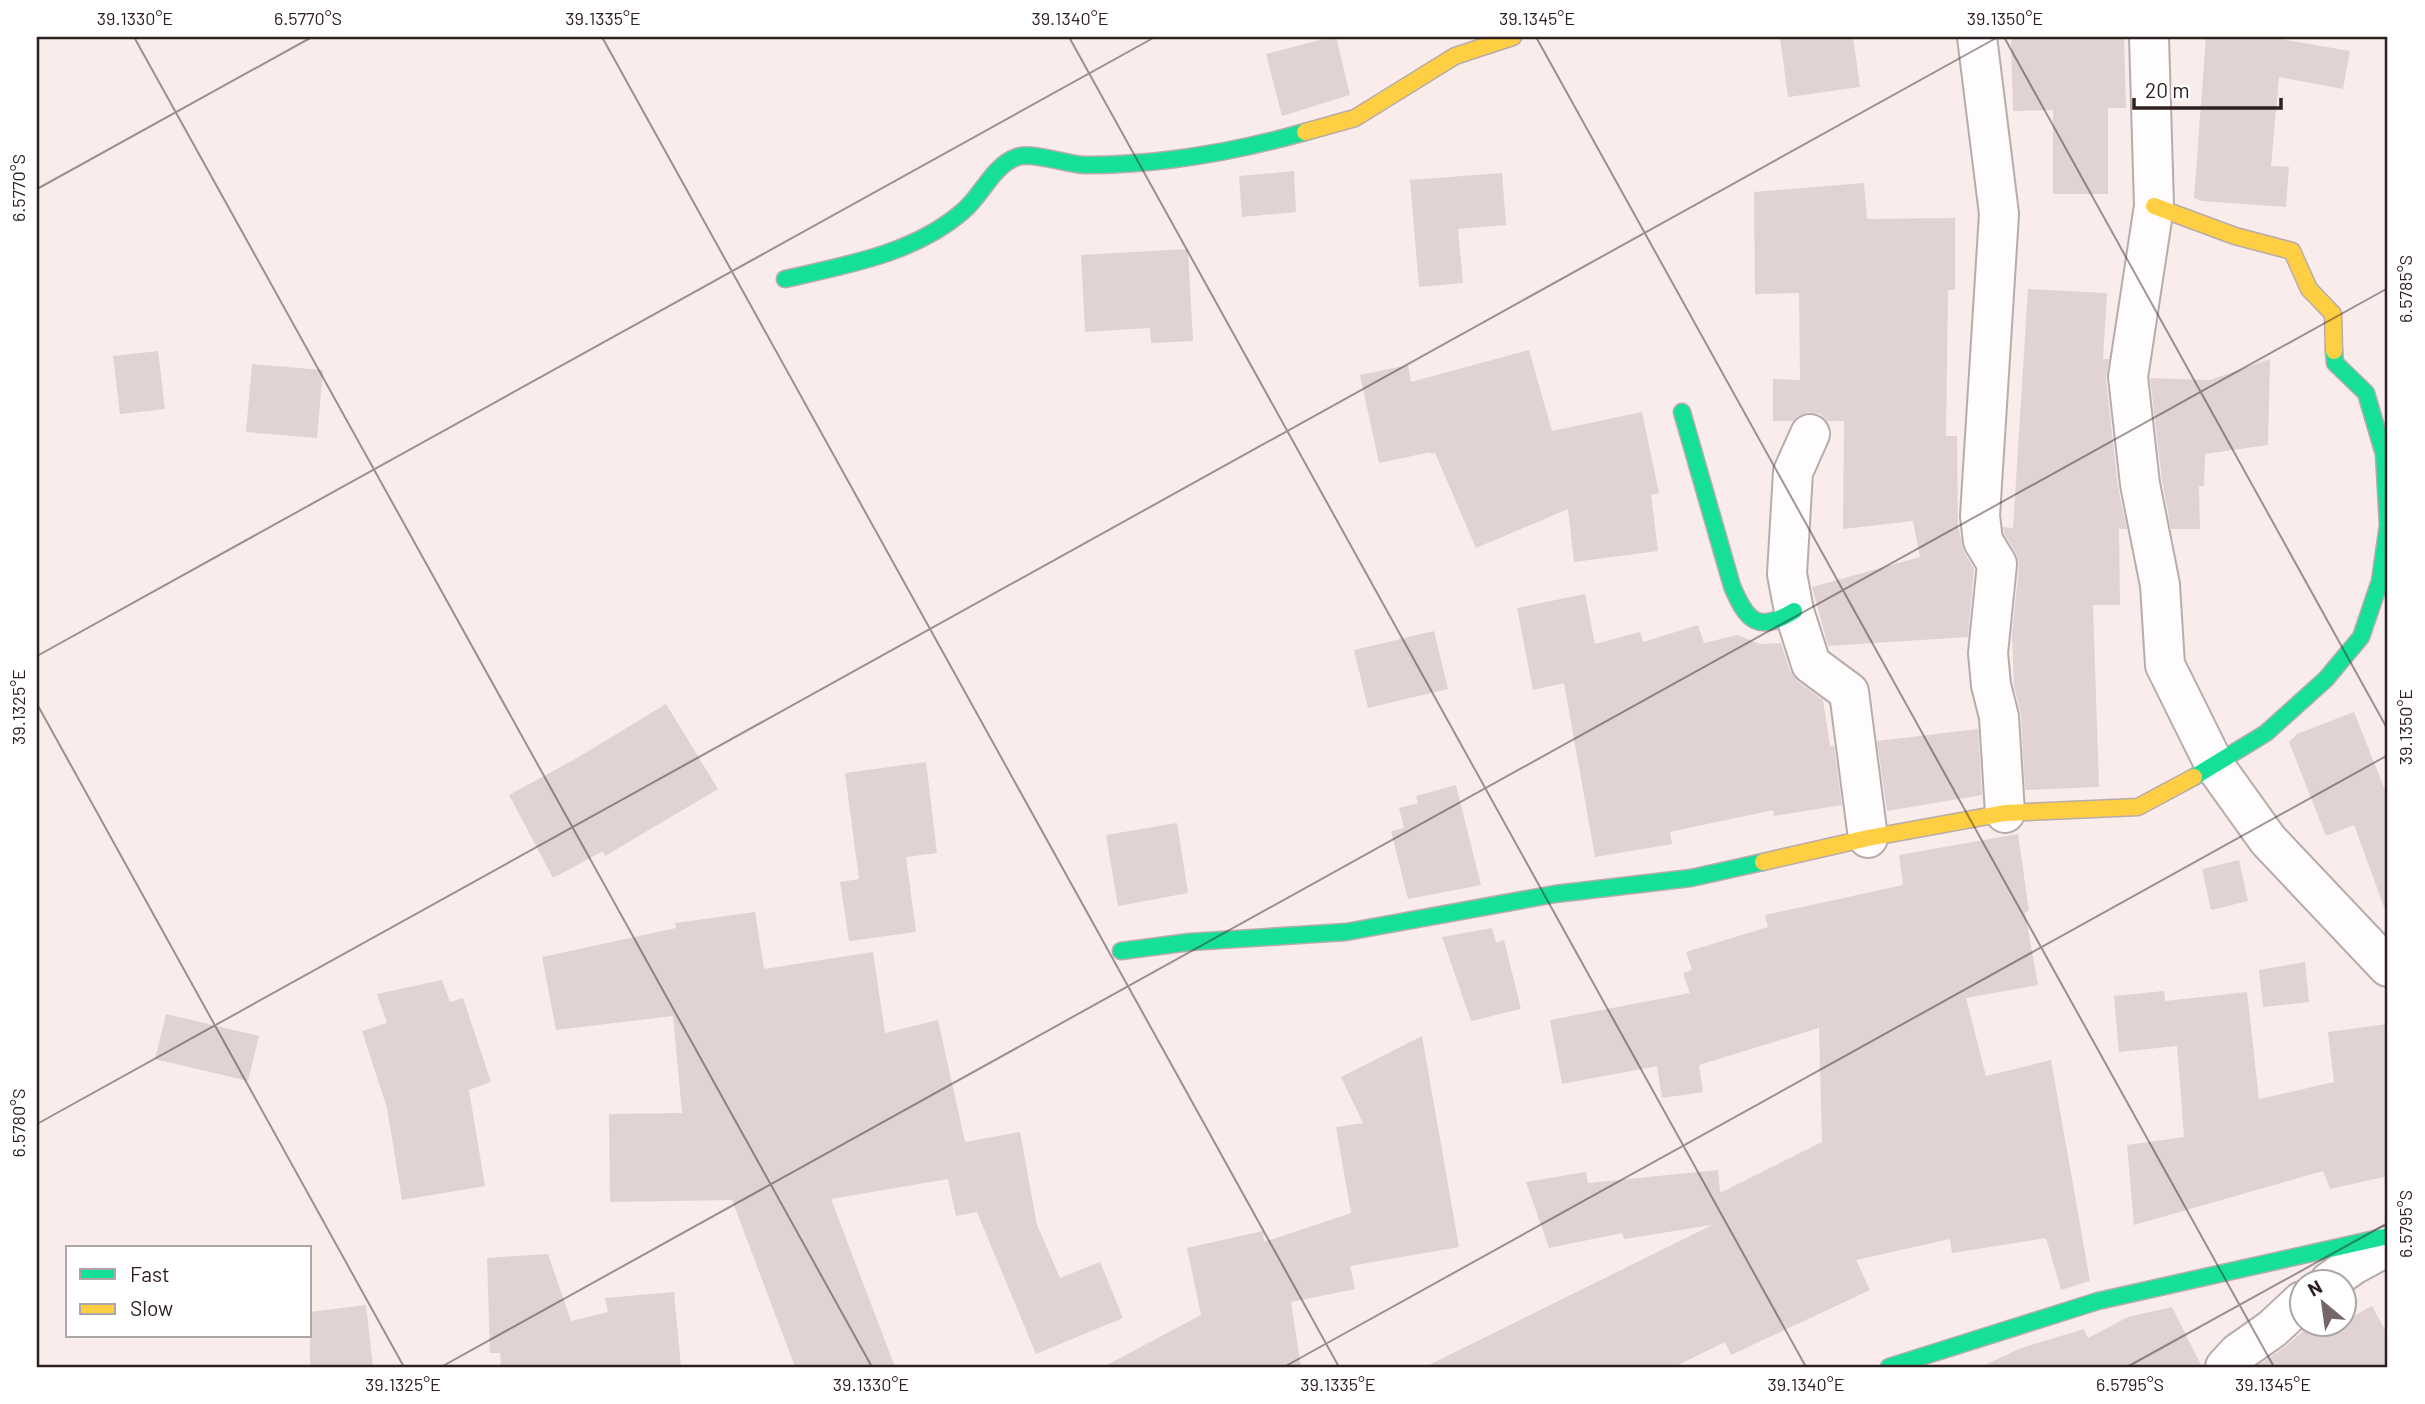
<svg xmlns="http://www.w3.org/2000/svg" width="2425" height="1404" font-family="Barlow,sans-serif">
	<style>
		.building { fill: #e1d3d3 }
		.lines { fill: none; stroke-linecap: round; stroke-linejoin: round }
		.street-casing { stroke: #b8acab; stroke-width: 42 }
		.fast-casing { stroke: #b8acab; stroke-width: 19 }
		.slow-casing { stroke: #b8acab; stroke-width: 19 }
		.street { stroke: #fefcfc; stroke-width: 38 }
		.fast { stroke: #16e098; stroke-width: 16 }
		.slow { stroke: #ffcf43; stroke-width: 16 }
		.ticks { fill: none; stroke: #2f2020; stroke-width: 2; stroke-opacity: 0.45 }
		.neatline { fill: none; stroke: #2f2020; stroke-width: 2.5 }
		.ticks-label { font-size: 18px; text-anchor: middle; fill: #2f2020 }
	</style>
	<rect width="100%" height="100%" fill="#f9eceb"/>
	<g class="building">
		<polygon points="1331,37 1336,37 1350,95 1282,116 1266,54"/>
		<polygon points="1780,37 1853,37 1860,87 1788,97"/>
		<polygon points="2011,37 2124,37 2126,108 2108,108 2108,194 2053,194 2053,110 2013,111"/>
		<polygon points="2206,37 2269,37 2350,51 2343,89 2279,77 2271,166 2289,167 2286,207 2202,201 2194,198"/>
		<polygon points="1294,171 1296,212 1242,217 1239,176"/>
		<polygon points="1502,173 1506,225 1458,229 1463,283 1419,287 1410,180"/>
		<polygon points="1864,183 1867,219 1955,218 1955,290 1948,290 1946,436 1957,436 1958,526 1964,552 1974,569 1968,637 1828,646 1812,587 1920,557 1913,521 1843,529 1844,421 1828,421 1820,414 1808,412 1798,416 1793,421 1773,421 1773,379 1800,380 1799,293 1755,294 1754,192"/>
		<polygon points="1188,249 1193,341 1151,343 1150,328 1085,332 1081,255"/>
		<polygon points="2028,289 2107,293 2103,359 2109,359 2106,379 2118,487 2127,529 2119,529 2120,605 2093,605 2099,787 2025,790 2021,715 2014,686 2012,634 2019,565 2016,553 2004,534 2003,527 2013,528"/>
		<polygon points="1529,350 1552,431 1642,412 1659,493 1651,495 1658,551 1574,562 1568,509 1476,548 1435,453 1431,454 1431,452 1379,463 1360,375 1408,365 1411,382"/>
		<polygon points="158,351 165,409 120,414 113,356"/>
		<polygon points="2270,359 2268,445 2205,454 2204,486 2199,486 2200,529 2171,529 2162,481 2150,378 2210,380"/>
		<polygon points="252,364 323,370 317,438 246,432"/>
		<polygon points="1585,594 1595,644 1640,632 1643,642 1698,625 1704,643 1738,635 1760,644 1781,643 1790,671 1797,681 1823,700 1830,746 1834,746 1842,805 1774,816 1773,810 1670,832 1672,844 1595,857 1564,683 1533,690 1517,608"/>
		<polygon points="1434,631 1448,689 1368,708 1354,650"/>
		<polygon points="666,704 718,789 605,856 603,851 553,878 509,795 577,758"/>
		<polygon points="2354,712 2388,798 2388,907 2384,907 2354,825 2326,836 2289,742 2297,734"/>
		<polygon points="1978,729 1982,795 1887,811 1877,741"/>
		<polygon points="926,762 937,853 906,857 916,932 849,941 840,882 859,879 845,773"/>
		<polygon points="1456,785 1481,885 1408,899 1391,831 1404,828 1399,808 1418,803 1416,796"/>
		<polygon points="1177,823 1188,893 1118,906 1106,835"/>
		<polygon points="2018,834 2029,911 2025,912 2038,985 1966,998 1986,1076 2051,1060 2090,1281 2061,1290 2046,1238 1952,1253 1950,1239 1856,1260 1870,1290 1731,1355 1725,1342 1674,1367 1425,1367 1712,1225 1624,1239 1622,1233 1549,1248 1526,1182 1586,1172 1588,1183 1718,1170 1720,1193 1822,1142 1819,1028 1699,1065 1703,1092 1662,1098 1657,1066 1562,1084 1550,1020 1690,993 1683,973 1692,970 1686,952 1768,927 1765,915 1903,885 1899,855"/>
		<polygon points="2239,860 2248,901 2211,910 2202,869"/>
		<polygon points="755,912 764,969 873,952 885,1033 938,1020 965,1142 1020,1132 1037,1225 1060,1278 1100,1262 1123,1318 1036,1354 977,1212 956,1216 948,1179 831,1199 895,1367 795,1367 732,1200 610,1202 609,1114 682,1113 673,1016 556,1030 542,957 676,928 675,923"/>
		<polygon points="1492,928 1496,943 1504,940 1521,1009 1471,1021 1442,937"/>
		<polygon points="2305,962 2309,1002 2263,1007 2259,970"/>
		<polygon points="442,980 450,1002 463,998 491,1082 469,1090 485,1186 402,1200 387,1108 362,1031 387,1023 377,994"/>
		<polygon points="2164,991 2165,1001 2247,992 2259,1099 2334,1082 2328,1032 2388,1024 2388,1176 2330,1189 2323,1171 2134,1225 2127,1145 2184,1137 2177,1046 2119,1052 2114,996"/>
		<polygon points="166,1014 259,1036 248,1081 155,1059"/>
		<polygon points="1422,1036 1459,1247 1350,1266 1355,1289 1291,1302 1301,1367 1103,1367 1201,1315 1187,1248 1263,1231 1264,1242 1351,1213 1336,1127 1363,1123 1341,1077"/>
		<polygon points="548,1254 571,1321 608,1312 605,1298 674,1292 681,1367 501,1367 500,1353 490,1353 487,1258"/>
		<polygon points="366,1305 373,1367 310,1367 310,1312"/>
		<polygon points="2372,1306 2388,1335 2388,1367 2256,1367 2285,1347 2311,1324 2344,1324 2344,1321"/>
		<polygon points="2172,1307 2202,1367 1981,1367 2021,1348 2084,1329 2088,1338 2128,1317"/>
	</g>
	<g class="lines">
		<defs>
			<g id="street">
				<polyline points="1977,37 1999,214 1980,516 1983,541 1997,564 1988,653 1991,685 1999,717 2005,813"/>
				<polyline points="2149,37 2154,206 2128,377 2140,484 2160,585 2165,665 2215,766 2268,840 2388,967"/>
				<polyline points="1810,434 1793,472 1787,574 1794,611 1811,664 1849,692 1868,838"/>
				<polyline points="2329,1282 2353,1265 2388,1246"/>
				<polyline points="2225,1367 2238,1353 2272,1329 2302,1301"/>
			</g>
			<g id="fast">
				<path d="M785,279C846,265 913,254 962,212C982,196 992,166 1017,157C1033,151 1067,165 1085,165C1159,165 1234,152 1305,132"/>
				<path d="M1682,412L1732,586C1747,622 1758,633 1794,611"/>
				<polyline points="2194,777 2266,733 2326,679 2361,637 2380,581 2388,525 2384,454 2366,393 2335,363 2334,351"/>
				<polyline points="1121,951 1190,942 1346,932 1555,894 1691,878 1763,862"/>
				<polyline points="1889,1367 2098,1301 2388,1236"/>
			</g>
			<g id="slow">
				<polyline points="1305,132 1355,118 1455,56 1513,37"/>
				<polyline points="2154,206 2235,236 2292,251 2309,289 2333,314 2334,351"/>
				<polyline points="1763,862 1868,838 2005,813 2138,807 2194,777"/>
			</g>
		</defs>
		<use href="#street" class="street-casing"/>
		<use href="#fast" class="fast-casing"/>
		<use href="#slow" class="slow-casing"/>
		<use href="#street" class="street"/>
		<use href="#fast" class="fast"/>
		<use href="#slow" class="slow"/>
	</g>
	<path class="ticks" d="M134,37L872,1367M602,37L1339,1367M1069,37L1806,1367M1536,37L2274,1367M2004,37L2388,730M37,189L312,37M37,656L1155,37M37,704L404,1367M37,1124L1998,37M441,1367L2388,288M1284,1367L2388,755M2127,1367L2388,1223"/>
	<rect width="2425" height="1404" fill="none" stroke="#ffffff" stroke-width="77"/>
	<rect x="66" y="1246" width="245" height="91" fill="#ffffff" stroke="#aca6a6" stroke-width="2"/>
	<rect x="80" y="1269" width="35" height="10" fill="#16e098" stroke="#aca6a6" stroke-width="2"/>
	<text x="130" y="1282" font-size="21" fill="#2f2020">Fast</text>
	<rect x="80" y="1304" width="35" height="10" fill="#ffcf43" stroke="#aca6a6" stroke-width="2"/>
	<text x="130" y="1316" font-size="21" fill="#2f2020">Slow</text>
	<g transform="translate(2323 1303) rotate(331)"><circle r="33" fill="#ffffff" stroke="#aca6a6" stroke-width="2"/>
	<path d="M0-5L12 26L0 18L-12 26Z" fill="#766767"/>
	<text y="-10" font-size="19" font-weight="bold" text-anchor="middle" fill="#2f2020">N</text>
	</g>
	<path d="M2134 98v10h147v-10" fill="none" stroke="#2f2020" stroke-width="3.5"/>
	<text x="2145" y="98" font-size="21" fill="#2f2020" stroke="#ffffff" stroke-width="5" paint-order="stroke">20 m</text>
	<rect x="38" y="38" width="2348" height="1328" class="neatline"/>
	<g class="ticks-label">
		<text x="135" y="25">39.1330°E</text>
		<text x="308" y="25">6.5770°S</text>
		<text x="603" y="25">39.1335°E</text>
		<text x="1070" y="25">39.1340°E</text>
		<text x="1537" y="25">39.1345°E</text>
		<text x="2005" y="25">39.1350°E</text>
		<text transform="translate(19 188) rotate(-90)" y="6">6.5770°S</text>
		<text transform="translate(2406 289) rotate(-90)" y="6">6.5785°S</text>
		<text transform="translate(19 707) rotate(-90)" y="6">39.1325°E</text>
		<text transform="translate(2406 727) rotate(-90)" y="6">39.1350°E</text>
		<text transform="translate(19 1123) rotate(-90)" y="6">6.5780°S</text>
		<text transform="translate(2406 1224) rotate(-90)" y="6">6.5795°S</text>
		<text x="403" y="1391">39.1325°E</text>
		<text x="871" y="1391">39.1330°E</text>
		<text x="1338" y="1391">39.1335°E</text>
		<text x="1806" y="1391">39.1340°E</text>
		<text x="2130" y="1391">6.5795°S</text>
		<text x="2273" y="1391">39.1345°E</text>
	</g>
</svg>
